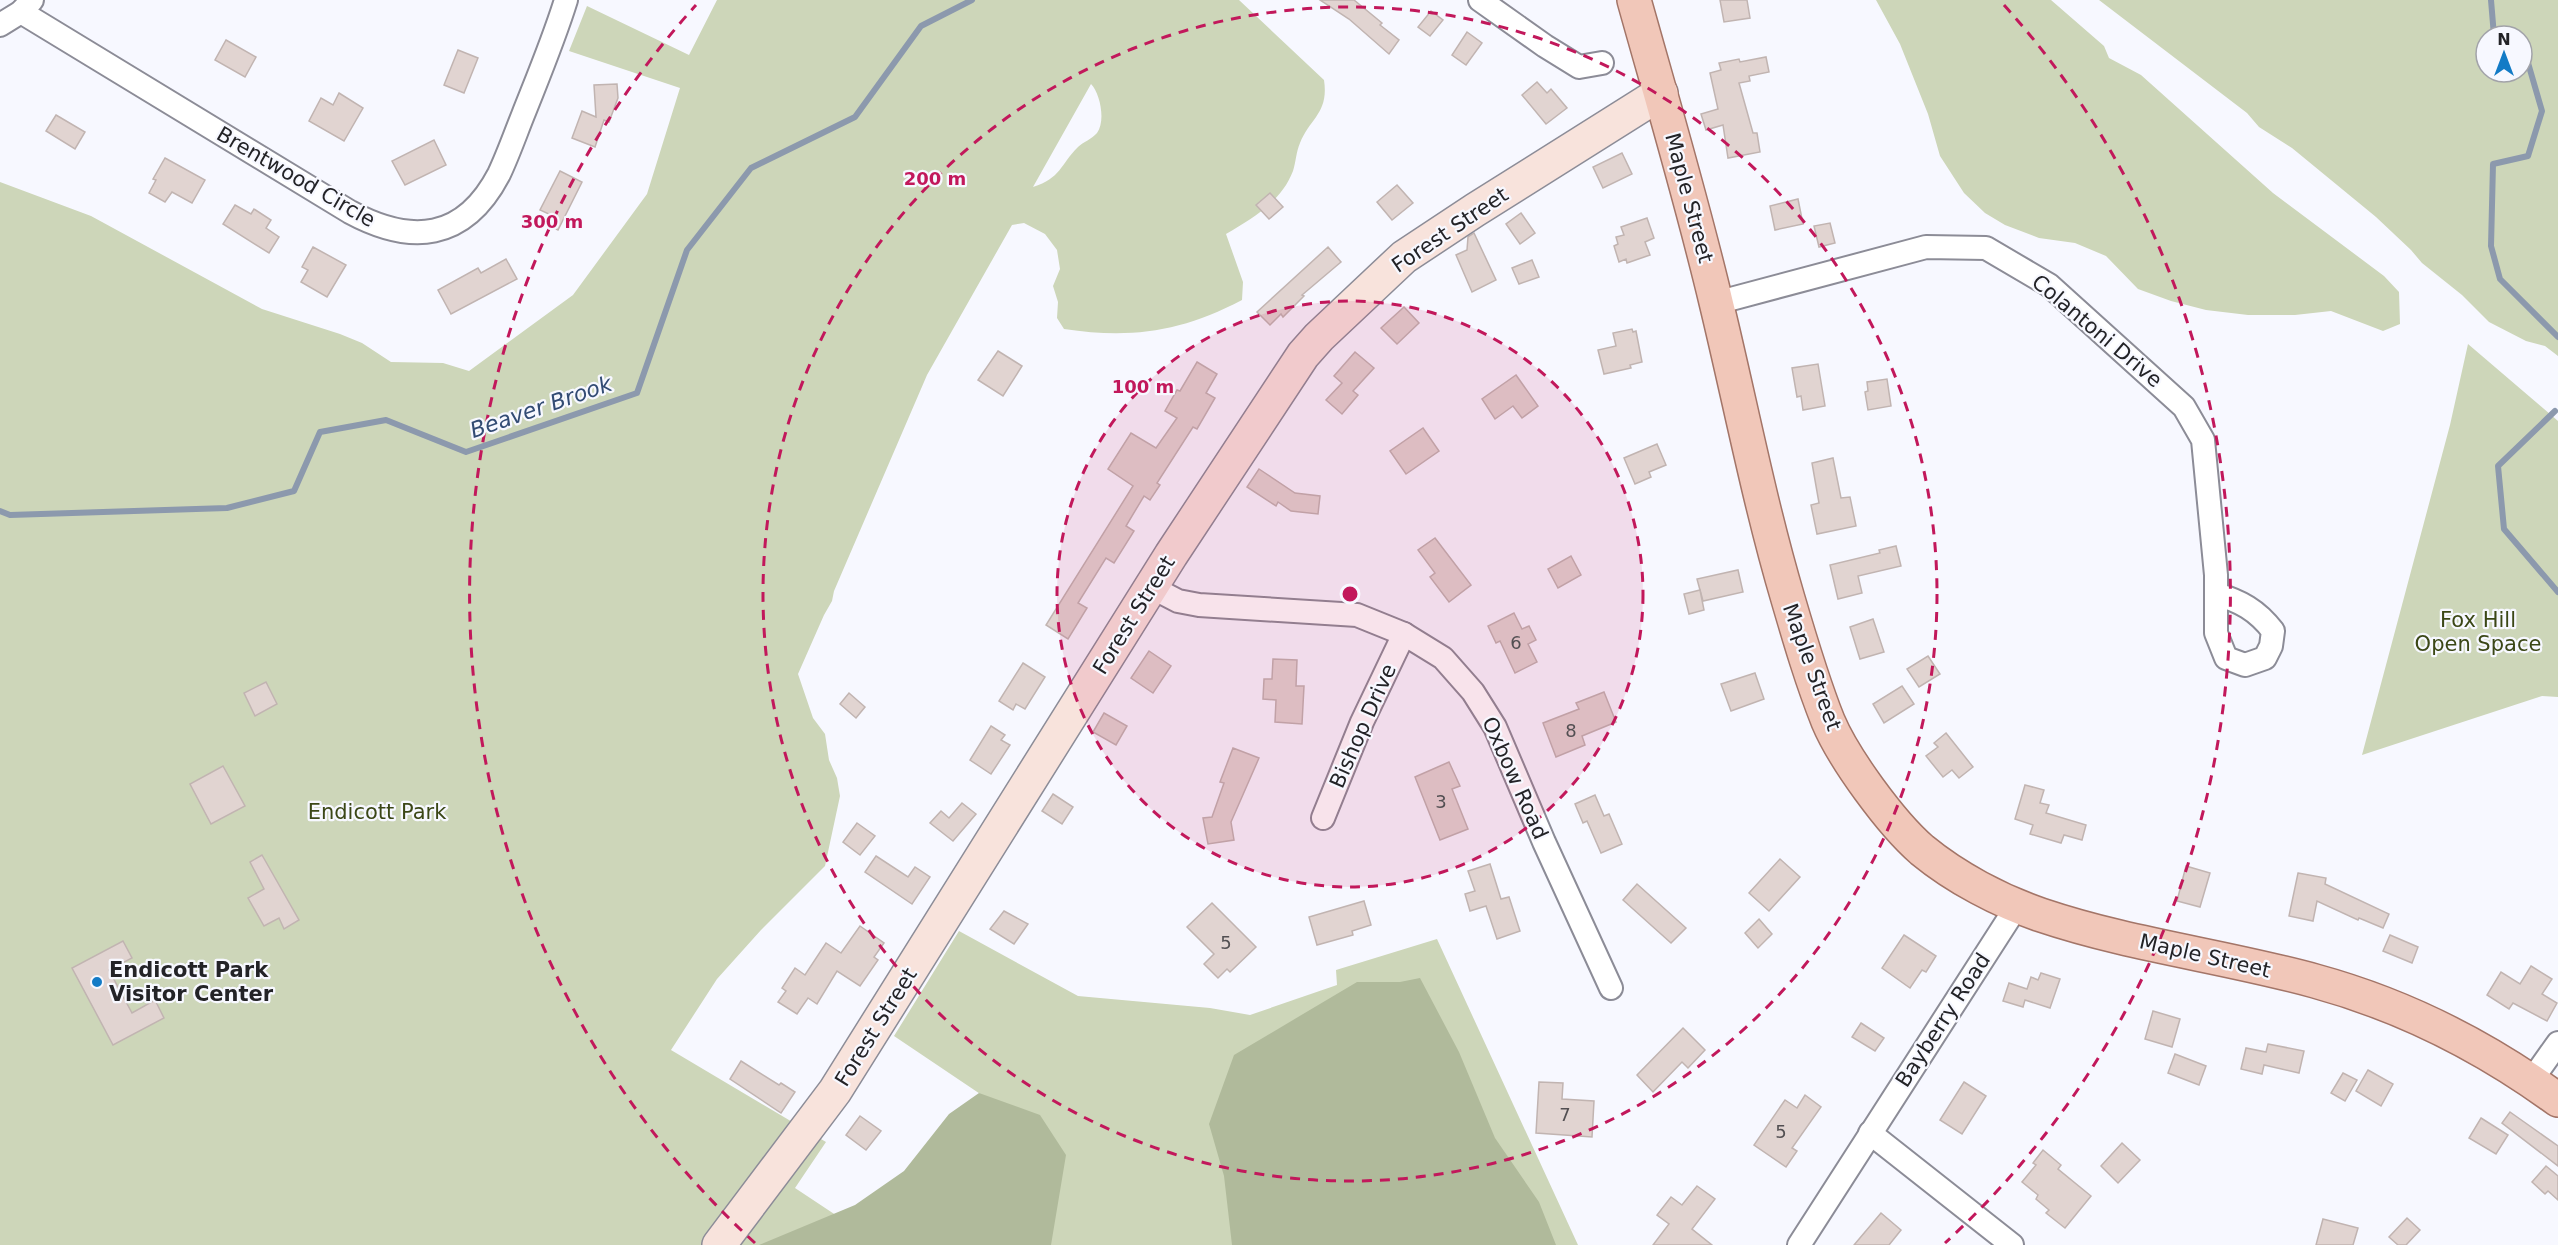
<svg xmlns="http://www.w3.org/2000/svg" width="2558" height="1245" font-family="'DejaVu Sans',sans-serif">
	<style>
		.green { fill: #cdd6b9; fill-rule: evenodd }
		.forest { fill: #b0ba9b }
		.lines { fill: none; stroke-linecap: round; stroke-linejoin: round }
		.stream { stroke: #8c99ad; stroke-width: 6 }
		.building { fill: #e1d4d1; stroke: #c1b4b1; stroke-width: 1.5 }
		.street-casing { stroke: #8c8c97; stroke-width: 26 }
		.secondary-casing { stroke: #8c8c97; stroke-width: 36 }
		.primary-casing { stroke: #a37568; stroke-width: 36 }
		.street { stroke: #fff; stroke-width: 22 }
		.secondary { stroke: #f8e3dc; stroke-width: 33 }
		.primary { stroke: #f1c7b9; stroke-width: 33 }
		.ring { fill: none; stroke: #c2185b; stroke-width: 3; stroke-dasharray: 10 8 }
		.poi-dot { fill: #137bc6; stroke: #f7f8ff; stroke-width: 2 }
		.labels { text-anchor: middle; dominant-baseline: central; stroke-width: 4.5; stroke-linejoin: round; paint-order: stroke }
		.number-label { font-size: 18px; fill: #524f52 }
		.street-label { font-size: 21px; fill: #232327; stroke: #f7f8ff }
		.park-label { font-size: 21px; fill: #3b4716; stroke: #f7f8ff }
		.poi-label { font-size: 21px; font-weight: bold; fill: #232327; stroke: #f7f8ff; text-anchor: start }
		.water-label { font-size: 22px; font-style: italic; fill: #324b73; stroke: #f7f8ff }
		.centre { fill: #c2185b; stroke: #f7f8ff; stroke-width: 3 }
		.ring-label { font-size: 18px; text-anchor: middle; font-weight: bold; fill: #c2185b; stroke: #f7f8ff; stroke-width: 4.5; stroke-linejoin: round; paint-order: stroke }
	</style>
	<rect width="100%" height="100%" fill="#f7f8ff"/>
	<g class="green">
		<path d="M717,0H1239L1324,80C1329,113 1310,118 1300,143C1296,152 1296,162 1293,171C1281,202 1253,218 1226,234L1243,282L1242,300C1181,332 1131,339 1064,329L1057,318L1058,302L1053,286L1060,269L1057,250L1045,234L1024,223L1012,225L927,375L834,591L832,601L824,615L798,674L813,718L825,734L829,760L837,778L840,796L825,866L761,930L717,979L671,1050L826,1142L795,1188L881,1245H0V182L91,216L262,309L340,334L362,343L391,362L443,363L469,371L573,295L647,194L680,88L569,51L587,6L689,55ZM1091,84C1100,93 1106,121 1097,133C1092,139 1083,142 1078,147C1060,165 1061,178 1033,187Z"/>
		<polygon points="1876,0 2051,0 2104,46 2109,58 2141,75 2273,193 2384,276 2399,292 2400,324 2383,331 2331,311 2295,315 2248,315 2206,310 2171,301 2138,289 2106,256 2075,243 2039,238 2005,225 1985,213 1964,193 1940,156 1928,114 1900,44"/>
		<path d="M2099,0H2558V356L2545,346L2526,341L2489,322L2462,295L2422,263L2411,250L2376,217L2292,148L2259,127L2247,113ZM2486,36H2522V72H2486Z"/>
		<polygon points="2468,344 2558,421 2558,697 2542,696 2362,755 2450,425"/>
		<polygon points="959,931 1078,996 1210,1008 1250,1015 1337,985 1336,970 1437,939 1578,1245 924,1245 1004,1110 894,1036"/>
	</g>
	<g class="forest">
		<polygon points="1420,978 1459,1052 1495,1138 1539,1202 1556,1245 1232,1245 1224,1176 1209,1124 1234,1055 1357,982 1400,982"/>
		<polygon points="979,1093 1040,1115 1066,1155 1051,1245 759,1245 855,1205 904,1171 949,1114"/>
	</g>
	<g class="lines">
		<g class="stream">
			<polyline points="2491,0 2494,36"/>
			<polyline points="2522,57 2526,56 2542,111 2528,156 2493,164 2491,246 2500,279 2558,337"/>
			<polyline points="2555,411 2498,466 2504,529 2558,592"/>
			<polyline points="0,511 10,515 227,508 294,491 320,432 386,420 466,452 637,393 687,250 751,168 855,117 921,26 972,0"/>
		</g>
	</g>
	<g class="building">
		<polygon points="1320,0 1354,0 1382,23 1380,25 1399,40 1389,54 1349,19"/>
		<polygon points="1720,0 1747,0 1750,18 1724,22"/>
		<polygon points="1431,11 1443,20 1430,36 1418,27"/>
		<polygon points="1467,32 1482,43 1466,65 1452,55"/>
		<polygon points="226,40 256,57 245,77 215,60"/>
		<polygon points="458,50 478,58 464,93 444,85"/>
		<polygon points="1766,57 1769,72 1749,76 1750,81 1739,83 1753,133 1757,133 1760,152 1728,158 1723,125 1706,130 1701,114 1718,109 1710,73 1721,70 1719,63 1739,59 1740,62"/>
		<polygon points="1537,82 1547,93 1551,89 1567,108 1546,124 1522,95"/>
		<polygon points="617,84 618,98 609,122 604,120 595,147 572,138 582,111 596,117 594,85"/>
		<polygon points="339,93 363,108 344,141 309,121 321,98 333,105"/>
		<polygon points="56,115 85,132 75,149 46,131"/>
		<polygon points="434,140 446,165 405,185 392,161"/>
		<polygon points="1622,153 1632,174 1603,188 1593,167"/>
		<polygon points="165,158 205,180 192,203 172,192 165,202 149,193 156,180 153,179"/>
		<polygon points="560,171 582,182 558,230 544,223 549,214 540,210"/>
		<polygon points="1397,185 1413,203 1392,220 1377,202"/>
		<polygon points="1270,193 1283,207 1269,219 1256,205"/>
		<polygon points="1798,199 1803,224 1775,230 1770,206"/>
		<polygon points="235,205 251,214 254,209 271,220 266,228 279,237 269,253 223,224"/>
		<polygon points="1521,213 1535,233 1520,244 1506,224"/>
		<polygon points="1647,218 1654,238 1645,242 1650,255 1627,263 1626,259 1619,262 1614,246 1618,244 1616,237 1624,235 1621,227"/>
		<polygon points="1830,223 1835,243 1819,247 1814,226"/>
		<polygon points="1474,233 1496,280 1472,292 1456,255 1467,250 1468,237"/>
		<polygon points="313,247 346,265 327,297 301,282 308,270 302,267"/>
		<polygon points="1328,247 1341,262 1302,295 1304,296 1283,317 1281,314 1270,325 1257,312"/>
		<polygon points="506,259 517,279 451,314 438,290 478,268 481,273"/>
		<polygon points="1532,260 1539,277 1519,284 1512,268"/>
		<polygon points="1404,307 1419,323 1397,344 1381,328"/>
		<polygon points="1632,329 1633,332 1636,331 1642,362 1630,365 1631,368 1604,374 1598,350 1616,346 1613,333"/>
		<polygon points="998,351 1022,366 1003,396 978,380"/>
		<polygon points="1355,352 1374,368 1353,391 1358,395 1342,414 1326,400 1342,383 1334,376"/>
		<polygon points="1197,362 1217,374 1206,393 1215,398 1197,429 1193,427 1157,483 1160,485 1150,500 1144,496 1126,526 1134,531 1114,563 1106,558 1078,603 1087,608 1068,639 1046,625 1133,486 1108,469 1131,433 1156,448 1177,418 1165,411 1177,390 1180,391"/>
		<polygon points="1818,364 1825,406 1803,410 1801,396 1797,397 1792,368"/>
		<polygon points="1516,375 1538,406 1522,418 1513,406 1495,419 1482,399"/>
		<polygon points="1887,379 1891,406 1868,410 1865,392 1868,391 1867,382"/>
		<polygon points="1423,428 1439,451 1406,474 1390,451"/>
		<polygon points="1657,444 1666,465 1649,472 1651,477 1635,484 1624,458"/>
		<polygon points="1833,458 1841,498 1850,497 1856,526 1817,534 1811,505 1819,503 1812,463"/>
		<polygon points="1259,469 1295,493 1320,496 1318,514 1291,511 1278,502 1276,506 1247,487"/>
		<polygon points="1435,538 1471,585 1449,602 1430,577 1435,573 1418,550"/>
		<polygon points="1896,546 1901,566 1858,576 1862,593 1838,599 1830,565 1880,553 1879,550"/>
		<polygon points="1571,556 1581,575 1558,588 1548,569"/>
		<polygon points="1738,570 1743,592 1703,601 1697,579"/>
		<polygon points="1700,590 1704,610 1689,614 1684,594"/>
		<polygon points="1514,613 1522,629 1529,626 1536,640 1528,644 1537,662 1515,673 1500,641 1496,643 1488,626"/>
		<polygon points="1873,619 1884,652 1860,659 1850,627"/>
		<polygon points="1149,651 1171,666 1153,693 1131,678"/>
		<polygon points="1928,656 1940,674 1919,687 1907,669"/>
		<polygon points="1273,659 1297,660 1296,686 1304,686 1302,724 1275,722 1276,700 1263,699 1264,679 1272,679"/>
		<polygon points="1023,663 1045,677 1025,709 1016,704 1013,710 999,701"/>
		<polygon points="1755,673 1764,699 1731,711 1721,684"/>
		<polygon points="266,682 277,704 255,716 244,693"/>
		<polygon points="1902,686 1914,704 1884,723 1873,704"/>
		<polygon points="1604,692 1616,722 1582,736 1585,745 1556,757 1543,723 1579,709 1576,703"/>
		<polygon points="849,693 865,707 856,718 840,704"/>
		<polygon points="1104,713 1127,726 1116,745 1093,732"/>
		<polygon points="991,726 1005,735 1001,740 1010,745 991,774 970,760"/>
		<polygon points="1946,733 1973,767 1959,778 1952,770 1943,777 1926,756 1938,747 1934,743"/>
		<polygon points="1233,748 1259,758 1231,822 1234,840 1208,844 1203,818 1212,817 1224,783 1220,782"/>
		<polygon points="1449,762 1460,786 1452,789 1468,829 1440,840 1415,777"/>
		<polygon points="223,766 245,806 211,824 190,784"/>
		<polygon points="2025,785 2044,790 2040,803 2049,805 2046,813 2086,825 2082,840 2064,835 2061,843 2030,834 2033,825 2015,819"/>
		<polygon points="1053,794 1073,807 1062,824 1042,811"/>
		<polygon points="1595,795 1604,816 1609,814 1622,844 1601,853 1587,821 1583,823 1575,804"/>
		<polygon points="962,803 976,814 953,841 930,823 941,811 949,818"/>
		<polygon points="857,823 875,836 860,855 843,842"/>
		<polygon points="262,855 299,920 284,929 279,918 264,926 248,898 264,889 250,862"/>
		<polygon points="876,856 908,877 915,867 930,877 912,904 865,872"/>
		<polygon points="1780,859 1800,877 1769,911 1749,893"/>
		<polygon points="1490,864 1501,899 1509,897 1520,931 1497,939 1486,906 1470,911 1465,894 1475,891 1468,871"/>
		<polygon points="2186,866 2210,873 2200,907 2177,901"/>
		<polygon points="2298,873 2326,878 2325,884 2389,914 2383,928 2359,918 2358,920 2317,901 2313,921 2289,916"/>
		<polygon points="1637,884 1686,928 1671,943 1623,900"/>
		<polygon points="1364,901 1371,925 1352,931 1353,935 1317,945 1309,917"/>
		<polygon points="1212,903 1256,947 1230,972 1227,969 1218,978 1204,964 1214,954 1187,927"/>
		<polygon points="1004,911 1028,924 1014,944 990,929"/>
		<polygon points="1759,919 1772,934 1758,948 1745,933"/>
		<polygon points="860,926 884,943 874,957 878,960 860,986 837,971 817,1004 808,998 797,1014 778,1002 786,991 782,988 795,968 805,975 826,943 841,953"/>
		<polygon points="1904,935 1936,956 1926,972 1922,970 1910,988 1882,968"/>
		<polygon points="2390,935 2418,947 2412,963 2383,951"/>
		<polygon points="123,941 132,958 109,970 132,1013 155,1000 164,1018 113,1045 72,968"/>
		<polygon points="2531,966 2552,979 2542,994 2557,1003 2547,1021 2513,1003 2509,1009 2487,995 2501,972 2520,984"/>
		<polygon points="2041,973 2060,979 2050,1008 2025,1000 2023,1007 2003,1001 2009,983 2027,989 2031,977 2038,980"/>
		<polygon points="2153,1011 2180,1019 2172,1047 2145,1039"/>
		<polygon points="1861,1023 1884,1038 1875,1051 1852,1037"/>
		<polygon points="1683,1028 1705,1050 1688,1068 1682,1062 1653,1092 1637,1075"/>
		<polygon points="2268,1044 2304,1051 2299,1073 2264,1065 2262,1074 2241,1069 2246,1048 2266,1052"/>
		<polygon points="2175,1054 2206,1066 2199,1085 2168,1073"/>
		<polygon points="741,1061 779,1085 781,1083 795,1092 781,1113 730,1079"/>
		<polygon points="2368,1070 2393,1084 2381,1106 2356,1091"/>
		<polygon points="2343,1073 2357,1080 2345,1101 2331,1093"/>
		<polygon points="1539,1082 1563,1083 1562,1099 1594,1101 1592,1137 1536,1133"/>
		<polygon points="1964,1082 1986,1096 1962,1134 1940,1120"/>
		<polygon points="1805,1095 1821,1107 1792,1148 1797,1151 1786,1167 1754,1145 1785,1100 1797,1108"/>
		<polygon points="2510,1112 2558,1146 2558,1166 2502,1123"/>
		<polygon points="860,1116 881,1131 866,1150 846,1135"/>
		<polygon points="2481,1118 2508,1135 2496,1154 2469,1138"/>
		<polygon points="2122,1143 2140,1160 2118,1183 2101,1166"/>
		<polygon points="2043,1150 2061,1165 2058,1169 2091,1196 2065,1228 2046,1213 2049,1210 2036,1199 2038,1195 2022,1182 2036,1165 2033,1163"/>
		<polygon points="2546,1166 2558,1176 2558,1200 2548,1191 2545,1194 2532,1182"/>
		<polygon points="1697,1186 1715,1199 1692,1229 1712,1245 1653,1245 1669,1224 1657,1215 1671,1197 1682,1205"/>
		<polygon points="1881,1213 1901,1230 1889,1245 1854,1245"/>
		<polygon points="2407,1218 2420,1230 2406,1245 2398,1245 2389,1237"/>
		<polygon points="2323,1219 2358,1228 2353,1245 2316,1245"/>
	</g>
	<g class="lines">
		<defs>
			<g id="street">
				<polyline points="1480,0 1545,46 1579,67 1602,63"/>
				<path d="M21,12L350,212C411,245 464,241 499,174C508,155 515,135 523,115C538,77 554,39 566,0"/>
				<polyline points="0,25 21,12 32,0"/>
				<path d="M1716,303L1926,247L1986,248L2049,285L2184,407L2203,440L2216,575V633L2226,658L2245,665L2265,658L2271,646L2273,631C2257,610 2240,601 2216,594"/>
				<polyline points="1151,587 1178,601 1199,605 1357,615 1404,634 1443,658 1473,692 1495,727 1544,842 1611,988"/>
				<polyline points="1323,818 1362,722 1404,634"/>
				<polyline points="2531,1081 2558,1043"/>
				<polyline points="1870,1133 2012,1245"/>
				<polyline points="1799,1245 2017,906"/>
			</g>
			<polyline id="secondary" points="719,1245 835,1091 1171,555 1303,355 1319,337 1404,257 1475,210 1661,93"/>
			<path id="primary" d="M1634,0C1662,100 1692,201 1716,302C1740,401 1759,501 1788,599C1800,640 1812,681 1828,721C1844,759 1891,823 1922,850C1956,878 2000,901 2041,915C2130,945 2224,956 2315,981C2403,1005 2484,1046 2558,1100"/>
		</defs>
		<use href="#street" class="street-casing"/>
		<use href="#secondary" class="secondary-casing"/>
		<use href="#primary" class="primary-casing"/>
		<use href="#street" class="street"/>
		<use href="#secondary" class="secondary"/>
		<use href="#primary" class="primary"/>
	</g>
	<circle cx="1350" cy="594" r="293" fill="#c2185b" fill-opacity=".12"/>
	<g class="ring">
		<circle cx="1350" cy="594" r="293"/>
		<circle cx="1350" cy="594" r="587"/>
		<path d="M755 1243A880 880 0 0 1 696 5M2004 5A880 880 0 0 1 1945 1243"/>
	</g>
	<circle class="poi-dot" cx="97" cy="982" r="6"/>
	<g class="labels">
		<g class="number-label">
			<text x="1516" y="642">6</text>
			<text x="1571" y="730">8</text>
			<text x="1441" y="801">3</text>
			<text x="1226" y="942">5</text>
			<text x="1565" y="1114">7</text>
			<text x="1781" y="1131">5</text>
		</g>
		<g class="street-label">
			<text transform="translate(296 177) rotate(30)">Brentwood Circle</text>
			<text transform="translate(1689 198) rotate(75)">Maple Street</text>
			<text transform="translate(1450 230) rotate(-34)">Forest Street</text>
			<text transform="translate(2097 331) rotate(40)">Colantoni Drive</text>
			<text transform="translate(1134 615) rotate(-58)">Forest Street</text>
			<text transform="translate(1812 667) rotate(70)">Maple Street</text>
			<text transform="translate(1363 726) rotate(-66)">Bishop Drive</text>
			<text transform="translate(1515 778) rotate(66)">Oxbow Road</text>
			<text transform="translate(2205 956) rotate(13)">Maple Street</text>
			<text transform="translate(1943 1020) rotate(-57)">Bayberry Road</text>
			<text transform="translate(876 1027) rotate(-58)">Forest Street</text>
		</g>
		<g class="park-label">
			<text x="2478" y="620">Fox Hill<tspan x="2478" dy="24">Open Space</tspan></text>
			<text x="377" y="812">Endicott Park</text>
		</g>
		<g class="poi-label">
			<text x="109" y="970">Endicott Park<tspan x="109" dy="24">Visitor Center</tspan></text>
		</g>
		<g class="water-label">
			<text transform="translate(541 407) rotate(-19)">Beaver Brook</text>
		</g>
	</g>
	<circle cx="1350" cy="594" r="9" class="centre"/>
	<g class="ring-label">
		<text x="935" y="185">200 m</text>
		<text x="552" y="228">300 m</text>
		<text x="1143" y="393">100 m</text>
	</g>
	<g transform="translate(2504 54)"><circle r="28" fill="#f7f8ff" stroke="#a2a3a9" stroke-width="1.5"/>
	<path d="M0-4.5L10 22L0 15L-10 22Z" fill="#137bc6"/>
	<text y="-9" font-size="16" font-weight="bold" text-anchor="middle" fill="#232327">N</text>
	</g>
</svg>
